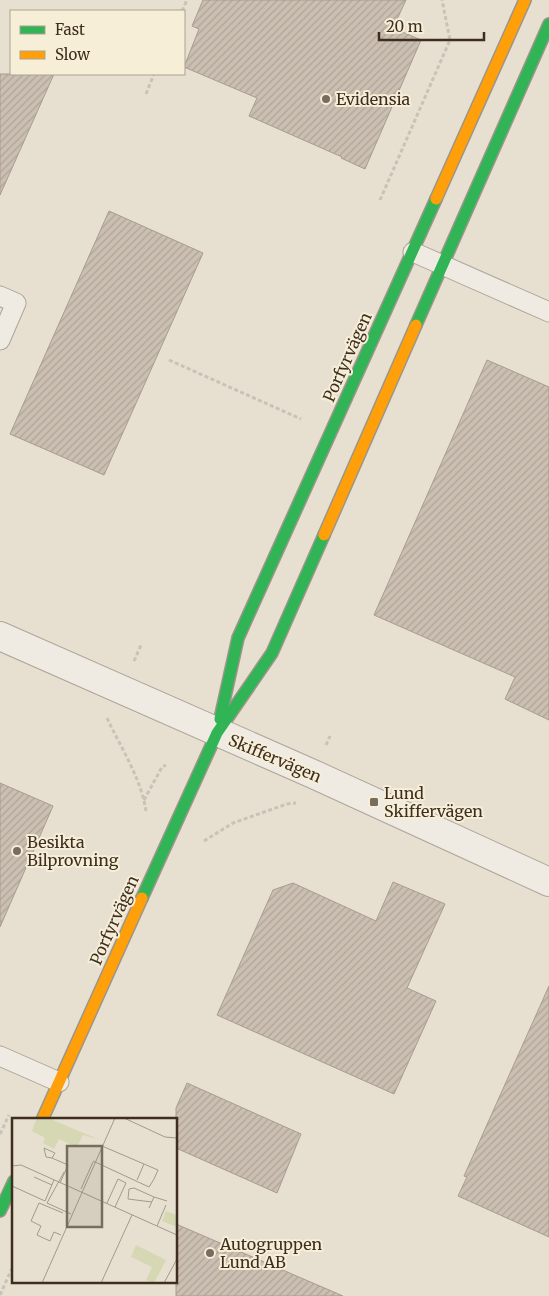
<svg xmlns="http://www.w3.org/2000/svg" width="549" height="1296" font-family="Merriweather,serif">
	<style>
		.building { fill: url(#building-hatch); stroke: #a89c90 }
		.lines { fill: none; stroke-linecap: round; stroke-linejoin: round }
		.lane-casing { stroke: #ada599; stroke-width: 21 }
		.street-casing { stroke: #ada599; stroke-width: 30 }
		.fast-casing { stroke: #9c958a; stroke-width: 14 }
		.slow-casing { stroke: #9c958a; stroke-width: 14 }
		.path { stroke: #c8c2b9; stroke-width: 3; stroke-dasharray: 4 2.5; stroke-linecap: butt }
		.lane { stroke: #efebe3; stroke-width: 19 }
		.street { stroke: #efebe3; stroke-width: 28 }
		.fast { stroke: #30b455; stroke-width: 11 }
		.slow { stroke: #ff9f0a; stroke-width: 11 }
		.poi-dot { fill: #786c5e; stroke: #f7eed8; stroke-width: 2 }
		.labels { text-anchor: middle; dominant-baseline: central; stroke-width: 4; stroke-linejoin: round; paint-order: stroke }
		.poi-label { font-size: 16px; fill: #3d2e20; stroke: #f7eed8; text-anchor: start }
		.street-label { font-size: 16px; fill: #3d2e20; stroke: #f7eed8 }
		.inset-road { fill: none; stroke: #a3998a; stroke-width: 1 }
		.view { fill: #786c5e; fill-opacity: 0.15; stroke: #786c5e; stroke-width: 2.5 }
		.inset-edge { fill: none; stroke: #3d2e20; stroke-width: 2.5 }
	</style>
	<defs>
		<pattern id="building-hatch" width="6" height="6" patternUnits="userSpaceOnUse" patternTransform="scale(1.25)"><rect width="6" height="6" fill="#cbbfb2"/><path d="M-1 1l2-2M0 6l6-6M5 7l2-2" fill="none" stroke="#afa499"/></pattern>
	</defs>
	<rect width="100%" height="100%" fill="#e7e0d1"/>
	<g class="building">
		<polygon points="203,0 406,0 393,28 421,40 365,169 341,158 342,157 249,116 257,98 184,67 199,29 192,26"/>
		<polygon points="0,74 54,74 0,195"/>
		<polygon points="109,211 203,253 104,475 10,434"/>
		<polygon points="487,360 549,387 549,720 505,699 515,677 374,615"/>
		<polygon points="0,783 53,806 0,927"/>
		<polygon points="393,882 445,904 407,988 436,1001 394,1094 217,1015 273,890 293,883 376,921"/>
		<polygon points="549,986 549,1237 458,1196 467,1177 464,1176"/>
		<polygon points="187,1083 301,1134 277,1193 176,1148 176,1108"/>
		<polygon points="176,1224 343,1296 176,1296"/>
	</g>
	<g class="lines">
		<defs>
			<g id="lane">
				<polyline points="413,252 549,312"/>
				<polyline points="0,296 16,303 0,340"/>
				<polyline points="0,1056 59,1082"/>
			</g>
			<polyline id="street" points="0,636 313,774 549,882"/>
			<g id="fast">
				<polyline points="416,325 549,24"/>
				<polyline points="220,719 238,638 436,199"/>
				<polyline points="142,898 217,733 272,653 324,535"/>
				<polyline points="0,1211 14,1181"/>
			</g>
			<g id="slow">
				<polyline points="436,199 525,0"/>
				<polyline points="324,535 416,325"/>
				<polyline points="42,1120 142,898"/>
			</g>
		</defs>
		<use href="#lane" class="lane-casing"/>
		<use href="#street" class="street-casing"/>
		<use href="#fast" class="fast-casing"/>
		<use href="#slow" class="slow-casing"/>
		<g class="path">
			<polyline points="182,11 187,0"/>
			<polyline points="146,94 154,74"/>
			<polyline points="380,200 450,40 442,0"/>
			<polyline points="169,360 301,419"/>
			<polyline points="134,661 141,645"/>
			<path d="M107,718C121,748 141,778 146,811"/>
			<polyline points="326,745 330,736"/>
			<polyline points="144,800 162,767 166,765"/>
			<polyline points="204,841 233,823 287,804 296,803"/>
			<polyline points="0,1134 9,1115"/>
			<polyline points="0,1295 14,1264"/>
		</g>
		<use href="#lane" class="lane"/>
		<use href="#street" class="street"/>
		<use href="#fast" class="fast"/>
		<use href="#slow" class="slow"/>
	</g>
	<g class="poi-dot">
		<circle cx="326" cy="99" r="5"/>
		<rect x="369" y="797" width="10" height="10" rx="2.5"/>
		<circle cx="17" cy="851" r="5"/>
		<circle cx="210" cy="1253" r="5"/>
	</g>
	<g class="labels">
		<g class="poi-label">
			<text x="336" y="99">Evidensia</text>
			<text x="384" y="793">Lund<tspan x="384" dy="18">Skiffervägen</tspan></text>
			<text x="27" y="842">Besikta<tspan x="27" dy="18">Bilprovning</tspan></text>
			<text x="220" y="1244">Autogruppen<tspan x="220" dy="18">Lund AB</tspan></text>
		</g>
		<g class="street-label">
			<text transform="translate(347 357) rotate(-66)">Porfyrvägen</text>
			<text transform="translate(275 758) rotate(23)">Skiffervägen</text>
			<text transform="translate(114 920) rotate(-66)">Porfyrvägen</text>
		</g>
	</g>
	<g transform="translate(12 1118)">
		<rect width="165" height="165" fill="#e7e0d1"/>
		<path d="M154,93L165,97V109L150,103ZM124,127L154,142L142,165L134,162L140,149L119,139Z" fill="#d6d7b3"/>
		<path d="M25,0H36L88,22L71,17L66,27L62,28L47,21L42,31L31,25L33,20L20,13Z" fill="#d6d7b3"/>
		<path class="inset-road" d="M112,0L153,19L165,20M40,40L34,39L32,30L43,35L40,40L56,47L48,65M81,43L137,69L142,61L146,52L90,28M0,48L9,47L165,117M52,54L35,85L59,96M22,59L40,67M125,62L132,46M0,68L33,83L42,62M69,71L81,44M140,84L116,81L117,71L122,70L142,79M95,85L106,61L114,65L103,89M137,90L142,79L155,83M145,108L154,87M49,117L42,114L38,123L25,117L29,108L19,103L27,85L51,95M30,165L103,0M89,165L120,97M152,165L165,141"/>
		<path class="view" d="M55,28H90V109H55Z"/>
		<rect width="165" height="165" class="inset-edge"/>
	</g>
	<rect x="10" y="10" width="175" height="65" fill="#f7eed8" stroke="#ada18e"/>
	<rect x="20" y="26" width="25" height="8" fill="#30b455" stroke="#ada18e"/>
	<text x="55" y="35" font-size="15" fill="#3d2e20">Fast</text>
	<rect x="20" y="51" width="25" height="8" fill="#ff9f0a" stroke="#ada18e"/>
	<text x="55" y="60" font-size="15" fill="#3d2e20">Slow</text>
	<path d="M379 32v8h105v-8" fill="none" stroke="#3d2e20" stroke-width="2.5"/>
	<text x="386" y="32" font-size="15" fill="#3d2e20" stroke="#f7eed8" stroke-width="4" paint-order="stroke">20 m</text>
</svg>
